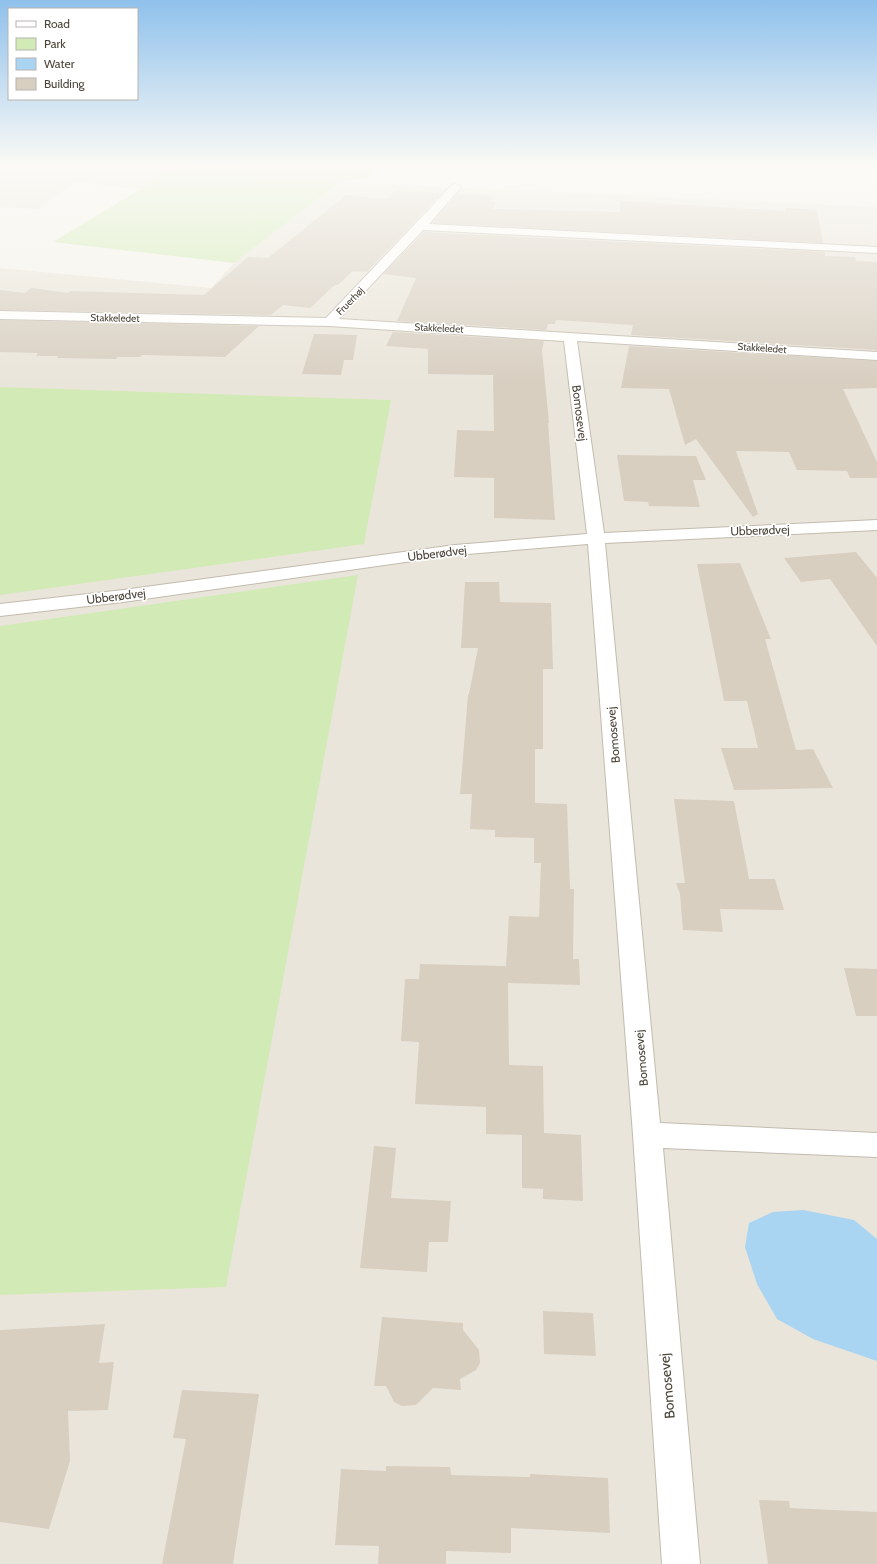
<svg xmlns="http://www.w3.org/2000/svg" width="877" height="1564" font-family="Cabin,sans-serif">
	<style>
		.residential { fill: #eae5da }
		.green { fill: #d2eab5 }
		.water { fill: #a9d4f2 }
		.building { fill: #d8cfc1 }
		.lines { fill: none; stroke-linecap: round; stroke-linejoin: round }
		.minor-casing { stroke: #c2bbae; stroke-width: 2 }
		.minor { fill: #fff; fill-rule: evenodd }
		.labels { text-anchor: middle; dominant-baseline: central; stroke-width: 3.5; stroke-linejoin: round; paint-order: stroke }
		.far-street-label { font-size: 10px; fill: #4b4439; stroke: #fff }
		.street-label { font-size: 12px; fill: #4b4439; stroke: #fff }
		.near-street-label { font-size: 14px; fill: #4b4439; stroke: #fff }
	</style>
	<rect width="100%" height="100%" fill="#f6f3ec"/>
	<g class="residential">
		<polygon points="0,164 182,164 141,189 75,182 38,209 0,207"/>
		<polygon points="197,164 284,164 274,168"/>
		<polygon points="340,182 877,207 877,1564 0,1564 0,268 211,288 234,263"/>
	</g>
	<g class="green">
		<polygon points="182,164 274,168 284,164 377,164 368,173 375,177 340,182 234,263 53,242"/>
		<polygon points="0,387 391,400 364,544 0,595"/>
		<polygon points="358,575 226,1287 0,1295 0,626"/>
	</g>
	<polygon class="water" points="803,1210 854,1220 877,1239 877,1361 813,1339 777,1319 757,1284 745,1247 749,1223 773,1212"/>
	<g class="building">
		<polygon points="395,191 442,193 367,272 353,271 338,285 335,285 310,308 283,305 271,315 0,310 0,290 25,293 31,288 68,293 70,291 204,295 248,257 268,258 346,195 386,199"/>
		<polygon points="457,194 493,196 491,202 496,202 493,209 620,212 621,201 785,211 785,208 817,210 823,243 432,223"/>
		<polygon points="424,232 825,252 825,256 855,257 856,261 877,262 877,350 631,335 633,325 556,320 555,324 548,324 546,330 397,321 416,278 383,274"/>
		<polygon points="0,320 259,326 225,357 142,355 140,357 117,357 116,359 57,358 58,356 36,356 38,353 0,352"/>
		<polygon points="393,332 544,341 542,350 549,423 548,423 555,520 494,518 494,478 454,477 457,430 494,431 493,375 428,374 428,349 386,346"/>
		<polygon points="314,334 357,335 353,360 344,360 341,375 302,374"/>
		<polygon points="629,346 877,361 877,388 843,389 877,462 877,478 850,478 847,471 797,470 789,452 736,451 758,514 753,517 696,439 685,445 669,389 621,388"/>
		<polygon points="617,455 696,456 706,480 693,480 700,507 649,506 648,502 624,501"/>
		<polygon points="856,552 877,578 877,646 830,579 801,582 784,558"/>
		<polygon points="740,563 771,639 765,639 796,750 813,749 833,788 734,790 721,748 758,748 747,701 724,701 697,564"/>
		<polygon points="465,582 499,582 500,602 551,603 553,669 543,669 543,749 535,749 535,803 567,804 570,889 574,889 573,959 579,959 580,985 508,983 509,1065 543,1066 544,1133 581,1135 583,1201 543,1199 543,1189 522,1188 522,1135 486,1134 486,1107 415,1104 419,1042 401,1041 405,979 419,979 420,964 506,966 509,916 539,917 541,863 534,863 534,838 495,837 495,830 470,829 472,794 460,794 468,695 469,694 478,648 461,648"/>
		<polygon points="674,799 734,801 749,879 775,879 784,910 720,909 723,932 683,930 680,894 676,883 685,883"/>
		<polygon points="844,968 877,969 877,1016 856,1016"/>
		<polygon points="374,1146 396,1148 391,1198 451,1201 448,1242 429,1242 427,1272 360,1268"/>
		<polygon points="543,1311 593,1313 596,1356 544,1354"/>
		<polygon points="382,1317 463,1323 463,1330 479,1350 480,1363 476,1370 460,1379 461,1390 433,1388 416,1405 402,1406 394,1402 386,1386 374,1386"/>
		<polygon points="105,1324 99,1363 114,1362 108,1410 68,1411 70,1461 49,1529 0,1522 0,1330"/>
		<polygon points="182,1390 259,1394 233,1564 162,1564 186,1439 173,1438"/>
		<polygon points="386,1466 450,1467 451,1475 530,1477 530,1474 608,1478 610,1533 511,1528 511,1553 446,1551 446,1564 378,1564 379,1546 335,1545 341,1469 386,1471"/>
		<polygon points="759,1500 789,1501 790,1508 877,1512 877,1564 768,1564"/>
	</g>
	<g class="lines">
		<defs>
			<polygon id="minor" points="456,184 461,187 429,224 877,247 877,253 423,230 339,319 877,352 877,360 577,341 604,533 877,520 877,530 605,543 660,1123 877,1133 877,1157 663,1148 700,1564 662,1564 633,1135 588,544 455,555 123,602 0,616 0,604 123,590 455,545 587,534 564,341 329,326 0,319 0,311 326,318 452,185"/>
		</defs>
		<use href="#minor" class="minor-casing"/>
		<use href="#minor" class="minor"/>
	</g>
	<linearGradient id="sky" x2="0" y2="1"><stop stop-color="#8fc1ec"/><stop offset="0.43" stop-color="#fbfaf6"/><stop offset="1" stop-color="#fbfaf6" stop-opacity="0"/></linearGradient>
	<rect width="877" height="383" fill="url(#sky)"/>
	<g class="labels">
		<g class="far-street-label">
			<text transform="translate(350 301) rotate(-46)">Fruerhøj</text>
			<text transform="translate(115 318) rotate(1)">Stakkeledet</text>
			<text transform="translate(439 328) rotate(3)">Stakkeledet</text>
			<text transform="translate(762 348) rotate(4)">Stakkeledet</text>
		</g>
		<g class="street-label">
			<text transform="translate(580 413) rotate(83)">Bomosevej</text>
			<text transform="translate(760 530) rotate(-2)">Ubberødvej</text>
			<text transform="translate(437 553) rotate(-7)">Ubberødvej</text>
			<text transform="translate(116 596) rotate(-7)">Ubberødvej</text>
			<text transform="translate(613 735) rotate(-95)">Bomosevej</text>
			<text transform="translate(641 1058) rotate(-95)">Bomosevej</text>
		</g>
		<g class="near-street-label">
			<text transform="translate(667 1386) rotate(-95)">Bomosevej</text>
		</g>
	</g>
	<rect x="8" y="8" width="130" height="92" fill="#ffffff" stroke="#b7b4b0"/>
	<rect x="16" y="21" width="20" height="6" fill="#ffffff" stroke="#b7b4b0"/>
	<text x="44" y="28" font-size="12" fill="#4b4439">Road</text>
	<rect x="16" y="38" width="20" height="12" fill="#d2eab5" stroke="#b7b4b0"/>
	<text x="44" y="48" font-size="12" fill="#4b4439">Park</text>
	<rect x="16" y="58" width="20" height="12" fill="#a9d4f2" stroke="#b7b4b0"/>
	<text x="44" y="68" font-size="12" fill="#4b4439">Water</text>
	<rect x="16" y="78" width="20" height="12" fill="#d8cfc1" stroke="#b7b4b0"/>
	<text x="44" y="88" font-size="12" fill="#4b4439">Building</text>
</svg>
